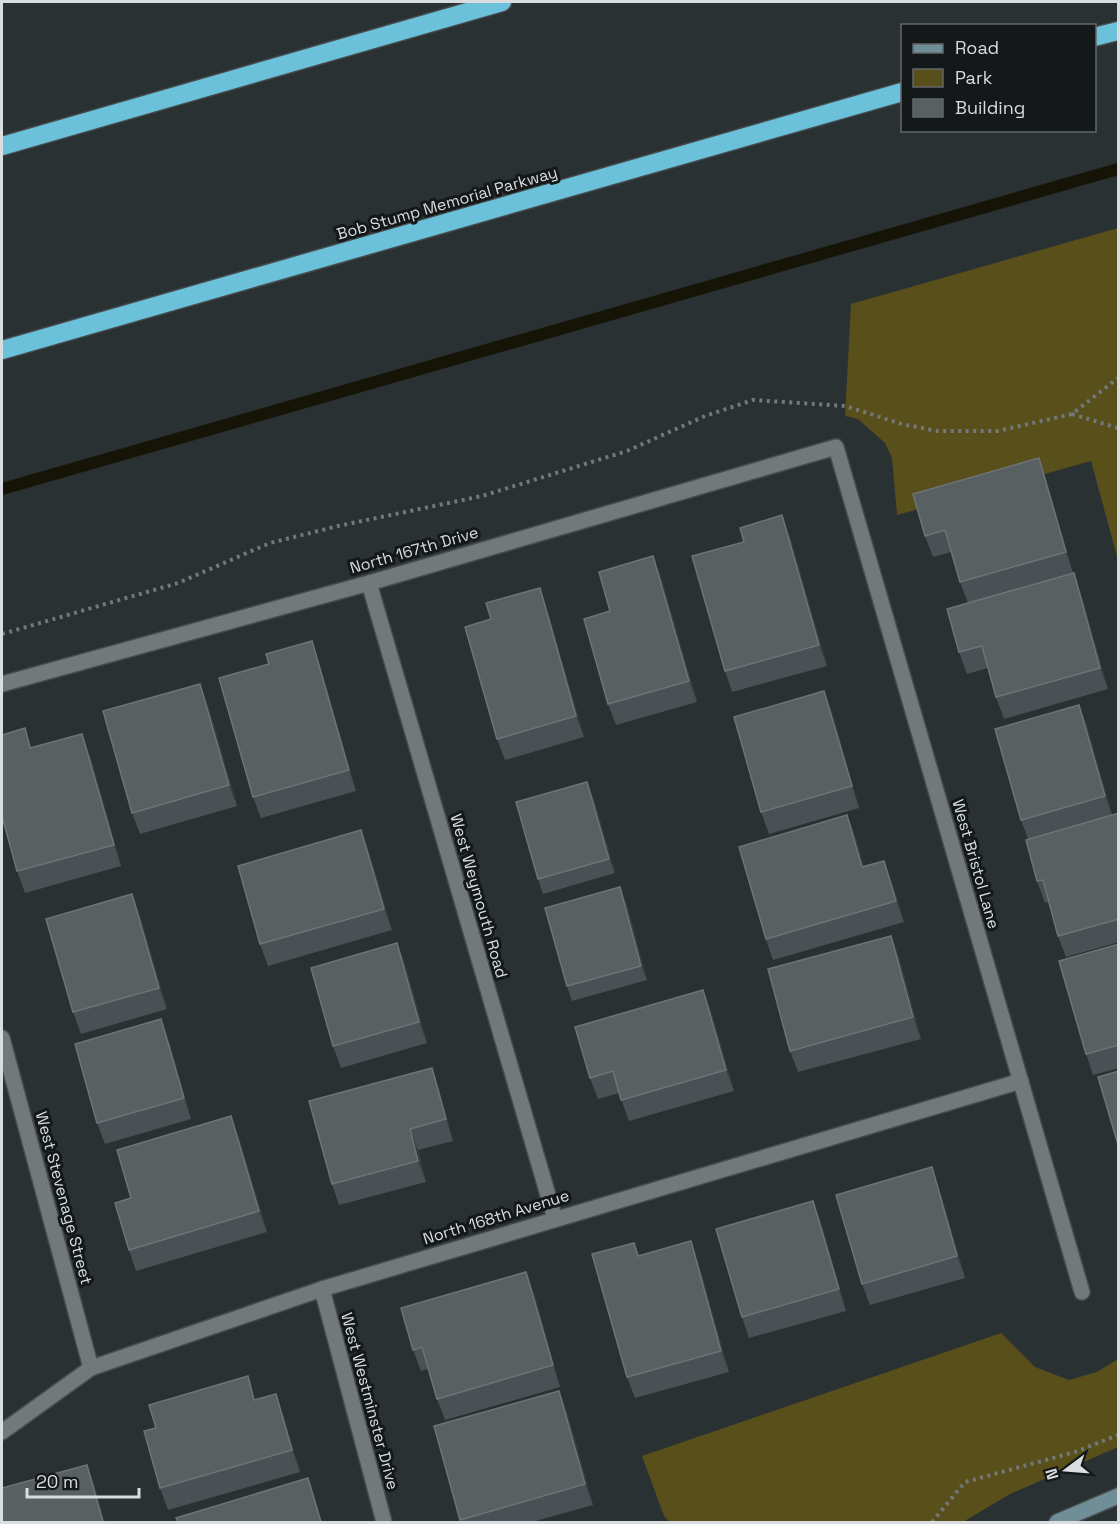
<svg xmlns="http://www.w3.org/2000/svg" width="1120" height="1524" font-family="'Space Grotesk',sans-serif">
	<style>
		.green { fill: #584f1b }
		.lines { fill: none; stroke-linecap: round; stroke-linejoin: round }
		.stream { stroke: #161407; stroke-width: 12 }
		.street-casing { stroke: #464c4e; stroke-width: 18 }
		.secondary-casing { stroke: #464c4e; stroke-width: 18 }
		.highway-casing { stroke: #464c4e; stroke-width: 21 }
		.path { stroke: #73787a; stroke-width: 4; stroke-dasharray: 3 4.5; stroke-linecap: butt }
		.street { stroke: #71797b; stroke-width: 15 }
		.secondary { stroke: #6f8e98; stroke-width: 15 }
		.highway { stroke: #6bc0da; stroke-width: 18 }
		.wall { fill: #4a5154 }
		.shaded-wall { fill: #373e40 }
		.building { fill: #596062; stroke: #6d7376; stroke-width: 1.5 }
		.labels { text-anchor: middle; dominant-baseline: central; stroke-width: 6; stroke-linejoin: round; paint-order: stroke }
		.street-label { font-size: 16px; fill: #d9dddf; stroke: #151819 }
	</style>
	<rect width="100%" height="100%" fill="#2a3133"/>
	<g class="green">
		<polygon points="1118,228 1118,560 1091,461 897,515 892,458 885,443 858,419 845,416 851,304"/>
		<polygon points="1001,1333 1035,1367 1069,1380 1097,1372 1118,1359 1118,1447 1010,1494 963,1522 670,1522 664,1516 642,1456"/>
	</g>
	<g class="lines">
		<polyline class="stream" points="2,489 1118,169"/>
		<defs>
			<g id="street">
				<polyline points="369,583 555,1219"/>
				<polyline points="2,684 369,583 836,447 1082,1292"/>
				<polyline points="2,1038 91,1368"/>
				<polyline points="322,1289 384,1522"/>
				<polyline points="2,1432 91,1368 322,1289 1021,1081"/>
			</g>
			<polyline id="secondary" points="1057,1522 1118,1496"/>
			<g id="highway">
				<polyline points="1094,37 1118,31"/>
				<polyline points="2,146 502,2"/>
				<polyline points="2,350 902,92"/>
			</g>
		</defs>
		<use href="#street" class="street-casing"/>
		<use href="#secondary" class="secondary-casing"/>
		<use href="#highway" class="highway-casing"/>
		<g class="path">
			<polyline points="1072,414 1118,428"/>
			<polyline points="2,634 178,583 270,543 338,526 482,496 627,451 705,416 753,400 845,406 902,424 937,431 998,431 1072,414 1118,378"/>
			<polyline points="932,1522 965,1482 1075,1452 1118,1435"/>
		</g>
		<use href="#street" class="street"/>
		<use href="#secondary" class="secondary"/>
		<use href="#highway" class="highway"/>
	</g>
	<g class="wall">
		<polygon points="1046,479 1073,573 1081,594 1108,689 1004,719 996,697 988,668 967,674 959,652 968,603 960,582 951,552 933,557 925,536"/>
		<polygon points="790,537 827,666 732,692 725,671"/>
		<polygon points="653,556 661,577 697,702 616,725 608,704 610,611"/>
		<polygon points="547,609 584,737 505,760 497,739"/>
		<polygon points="312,641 319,662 356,791 261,818 253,797 269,664"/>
		<polygon points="208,705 237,806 140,834 132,813"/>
		<polygon points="1079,705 1087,726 1112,815 1119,813 1119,942 1066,957 1058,936 1049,902 1045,903 1037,881 1028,839 1021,820"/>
		<polygon points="832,712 859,808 769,834 761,812"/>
		<polygon points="32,748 90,755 121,866 25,893 17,871"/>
		<polygon points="593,796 615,873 543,894 538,879"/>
		<polygon points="847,815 855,836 864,867 892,882 904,922 773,960 766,939"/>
		<polygon points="361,830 369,852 392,930 268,966 260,944"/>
		<polygon points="132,894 140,916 167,1009 81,1034 73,1012"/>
		<polygon points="626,902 647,980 572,1001 567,986"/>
		<polygon points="891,936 899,957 921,1039 798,1072 790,1051"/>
		<polygon points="397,943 405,964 427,1043 341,1068 333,1046"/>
		<polygon points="1119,944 1119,1068 1093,1075 1086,1054"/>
		<polygon points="703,990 711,1011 734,1091 629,1121 619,1093 598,1099 590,1078"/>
		<polygon points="169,1041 191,1119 105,1144 97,1123"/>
		<polygon points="432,1068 439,1090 453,1141 418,1150 426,1182 339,1205 332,1184"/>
		<polygon points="239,1138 267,1232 136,1271 129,1250 131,1198"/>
		<polygon points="932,1167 939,1188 965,1278 870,1305 862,1284"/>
		<polygon points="821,1222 846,1311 749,1338 742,1317"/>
		<polygon points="691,1241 698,1262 729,1372 635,1398 627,1377 634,1243 639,1256"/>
		<polygon points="526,1272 534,1293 560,1387 445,1420 437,1399 428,1369 421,1371 413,1350"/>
		<polygon points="559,1391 567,1412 593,1505 532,1522 461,1522 434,1426"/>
		<polygon points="256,1399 283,1415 300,1472 168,1510 160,1488"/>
	</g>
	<g class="shaded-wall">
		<polygon points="1039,458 1046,479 1073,573 1066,552"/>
		<polygon points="782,515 790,537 827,666 819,645"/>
		<polygon points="653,556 661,577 697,702 689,681"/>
		<polygon points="1074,573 1081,594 1108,689 1100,668"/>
		<polygon points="540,588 547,609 584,737 576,716"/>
		<polygon points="312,641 319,662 356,791 349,770"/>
		<polygon points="200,684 208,705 237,806 229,785"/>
		<polygon points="824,691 832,712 859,808 852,786"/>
		<polygon points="1079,705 1087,726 1113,817 1105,796"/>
		<polygon points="25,728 33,750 30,748"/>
		<polygon points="82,734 90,755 121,866 114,845"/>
		<polygon points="587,782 593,796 615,873 609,859"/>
		<polygon points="847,815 855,836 870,888 862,867"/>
		<polygon points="361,830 369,852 392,930 384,909"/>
		<polygon points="884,861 892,882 904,922 896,901"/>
		<polygon points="620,887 626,902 647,980 641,966"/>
		<polygon points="132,894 140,916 167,1009 159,988"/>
		<polygon points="891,936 899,957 921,1039 913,1017"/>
		<polygon points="397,943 405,964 427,1043 419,1022"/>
		<polygon points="703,990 711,1011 734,1091 726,1070"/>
		<polygon points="161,1019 169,1041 191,1119 184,1098"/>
		<polygon points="432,1068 439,1090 453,1141 446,1119"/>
		<polygon points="231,1116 239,1138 267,1232 259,1211"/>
		<polygon points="410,1129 418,1150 426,1182 418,1161"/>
		<polygon points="932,1167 939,1188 965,1278 957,1256"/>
		<polygon points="813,1201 821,1222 846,1311 839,1289"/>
		<polygon points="691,1241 698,1262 729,1372 721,1351"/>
		<polygon points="526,1272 534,1293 560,1387 553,1365"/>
		<polygon points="559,1391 567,1412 593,1505 585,1484"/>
		<polygon points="276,1394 283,1415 300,1472 292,1450"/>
		<polygon points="87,1465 95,1486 105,1522 103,1522"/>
		<polygon points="308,1478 315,1499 322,1522 321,1522"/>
	</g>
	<g class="building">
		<polygon points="1039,458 1066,552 960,582 945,530 925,536 913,494"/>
		<polygon points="782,515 819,645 725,671 692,556 744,542 740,528"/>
		<polygon points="653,556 689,681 608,704 584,619 610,611 599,572"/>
		<polygon points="1074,573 1100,668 996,697 982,646 959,652 947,609"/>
		<polygon points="540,588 576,716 497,739 465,627 491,619 486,603"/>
		<polygon points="312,641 349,770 253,797 219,678 269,664 266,654"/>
		<polygon points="200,684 229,785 132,813 103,711"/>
		<polygon points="824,691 852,786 761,812 734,717"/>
		<polygon points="1079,705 1105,796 1021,820 995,729"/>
		<polygon points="25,728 30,748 82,734 114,845 17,871 2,816 2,735"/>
		<polygon points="587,782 609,859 538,879 516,802"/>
		<polygon points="1119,813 1119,919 1058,936 1043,880 1037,881 1026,840"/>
		<polygon points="847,815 862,867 884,861 896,901 766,939 739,847"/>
		<polygon points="361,830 384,909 260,944 238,866"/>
		<polygon points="620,887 641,966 567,986 545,908"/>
		<polygon points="132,894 159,988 73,1012 46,919"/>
		<polygon points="891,936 913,1017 790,1051 768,969"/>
		<polygon points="397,943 419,1022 333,1046 311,968"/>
		<polygon points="1119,944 1119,1045 1086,1054 1059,961"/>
		<polygon points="703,990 726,1070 621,1100 613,1071 590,1078 575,1027"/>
		<polygon points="161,1019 184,1098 97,1123 75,1044"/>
		<polygon points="432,1068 446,1119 410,1129 418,1161 332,1184 309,1101"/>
		<polygon points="1119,1071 1119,1148 1098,1077"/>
		<polygon points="231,1116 259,1211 129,1250 115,1203 131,1198 117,1150"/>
		<polygon points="932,1167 957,1256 862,1284 836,1195"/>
		<polygon points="813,1201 839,1289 742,1317 716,1229"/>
		<polygon points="691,1241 721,1351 627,1377 592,1254 634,1243 638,1256"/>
		<polygon points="526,1272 553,1365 437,1399 422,1347 413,1350 401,1308"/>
		<polygon points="248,1376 254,1400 276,1394 292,1450 160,1488 144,1431 156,1428 149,1405"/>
		<polygon points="559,1391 585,1484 460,1520 434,1426"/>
		<polygon points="87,1465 103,1522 2,1522 2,1488"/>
		<polygon points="308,1478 321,1522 178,1522 176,1518"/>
	</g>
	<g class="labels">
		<g class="street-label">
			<text transform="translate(447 203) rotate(-16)">Bob Stump Memorial Parkway</text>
			<text transform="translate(414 550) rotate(-16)">North 167th Drive</text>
			<text transform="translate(976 864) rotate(74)">West Bristol Lane</text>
			<text transform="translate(479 896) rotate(74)">West Weymouth Road</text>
			<text transform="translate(64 1198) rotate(75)">West Stevenage Street</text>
			<text transform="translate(496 1217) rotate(-17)">North 168th Avenue</text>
			<text transform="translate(370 1401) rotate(75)">West Westminster Drive</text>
		</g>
	</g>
	<rect width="1120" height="1524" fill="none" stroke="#d9dddf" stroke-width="6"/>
	<rect x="901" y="24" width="195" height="108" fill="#151819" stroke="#636768" stroke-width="1.5"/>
	<rect x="913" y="44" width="30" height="9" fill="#6f8e98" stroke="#636768" stroke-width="1.5"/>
	<text x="955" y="54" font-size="18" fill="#d9dddf">Road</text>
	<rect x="913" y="69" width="30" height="18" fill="#584f1b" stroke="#636768" stroke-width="1.5"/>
	<text x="955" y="84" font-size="18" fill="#d9dddf">Park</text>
	<rect x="913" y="99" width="30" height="18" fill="#596062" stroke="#636768" stroke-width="1.5"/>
	<text x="955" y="114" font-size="18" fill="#d9dddf">Building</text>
	<g transform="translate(1066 1470) rotate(254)" stroke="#151819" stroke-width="4.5" paint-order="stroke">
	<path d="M0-4.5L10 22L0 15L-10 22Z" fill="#d9dddf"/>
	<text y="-9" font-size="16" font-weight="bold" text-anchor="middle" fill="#d9dddf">N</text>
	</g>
	<path d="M27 1488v9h112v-9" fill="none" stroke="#d9dddf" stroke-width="3"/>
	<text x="36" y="1488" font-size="18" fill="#d9dddf" stroke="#151819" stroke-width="4.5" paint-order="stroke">20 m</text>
</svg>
